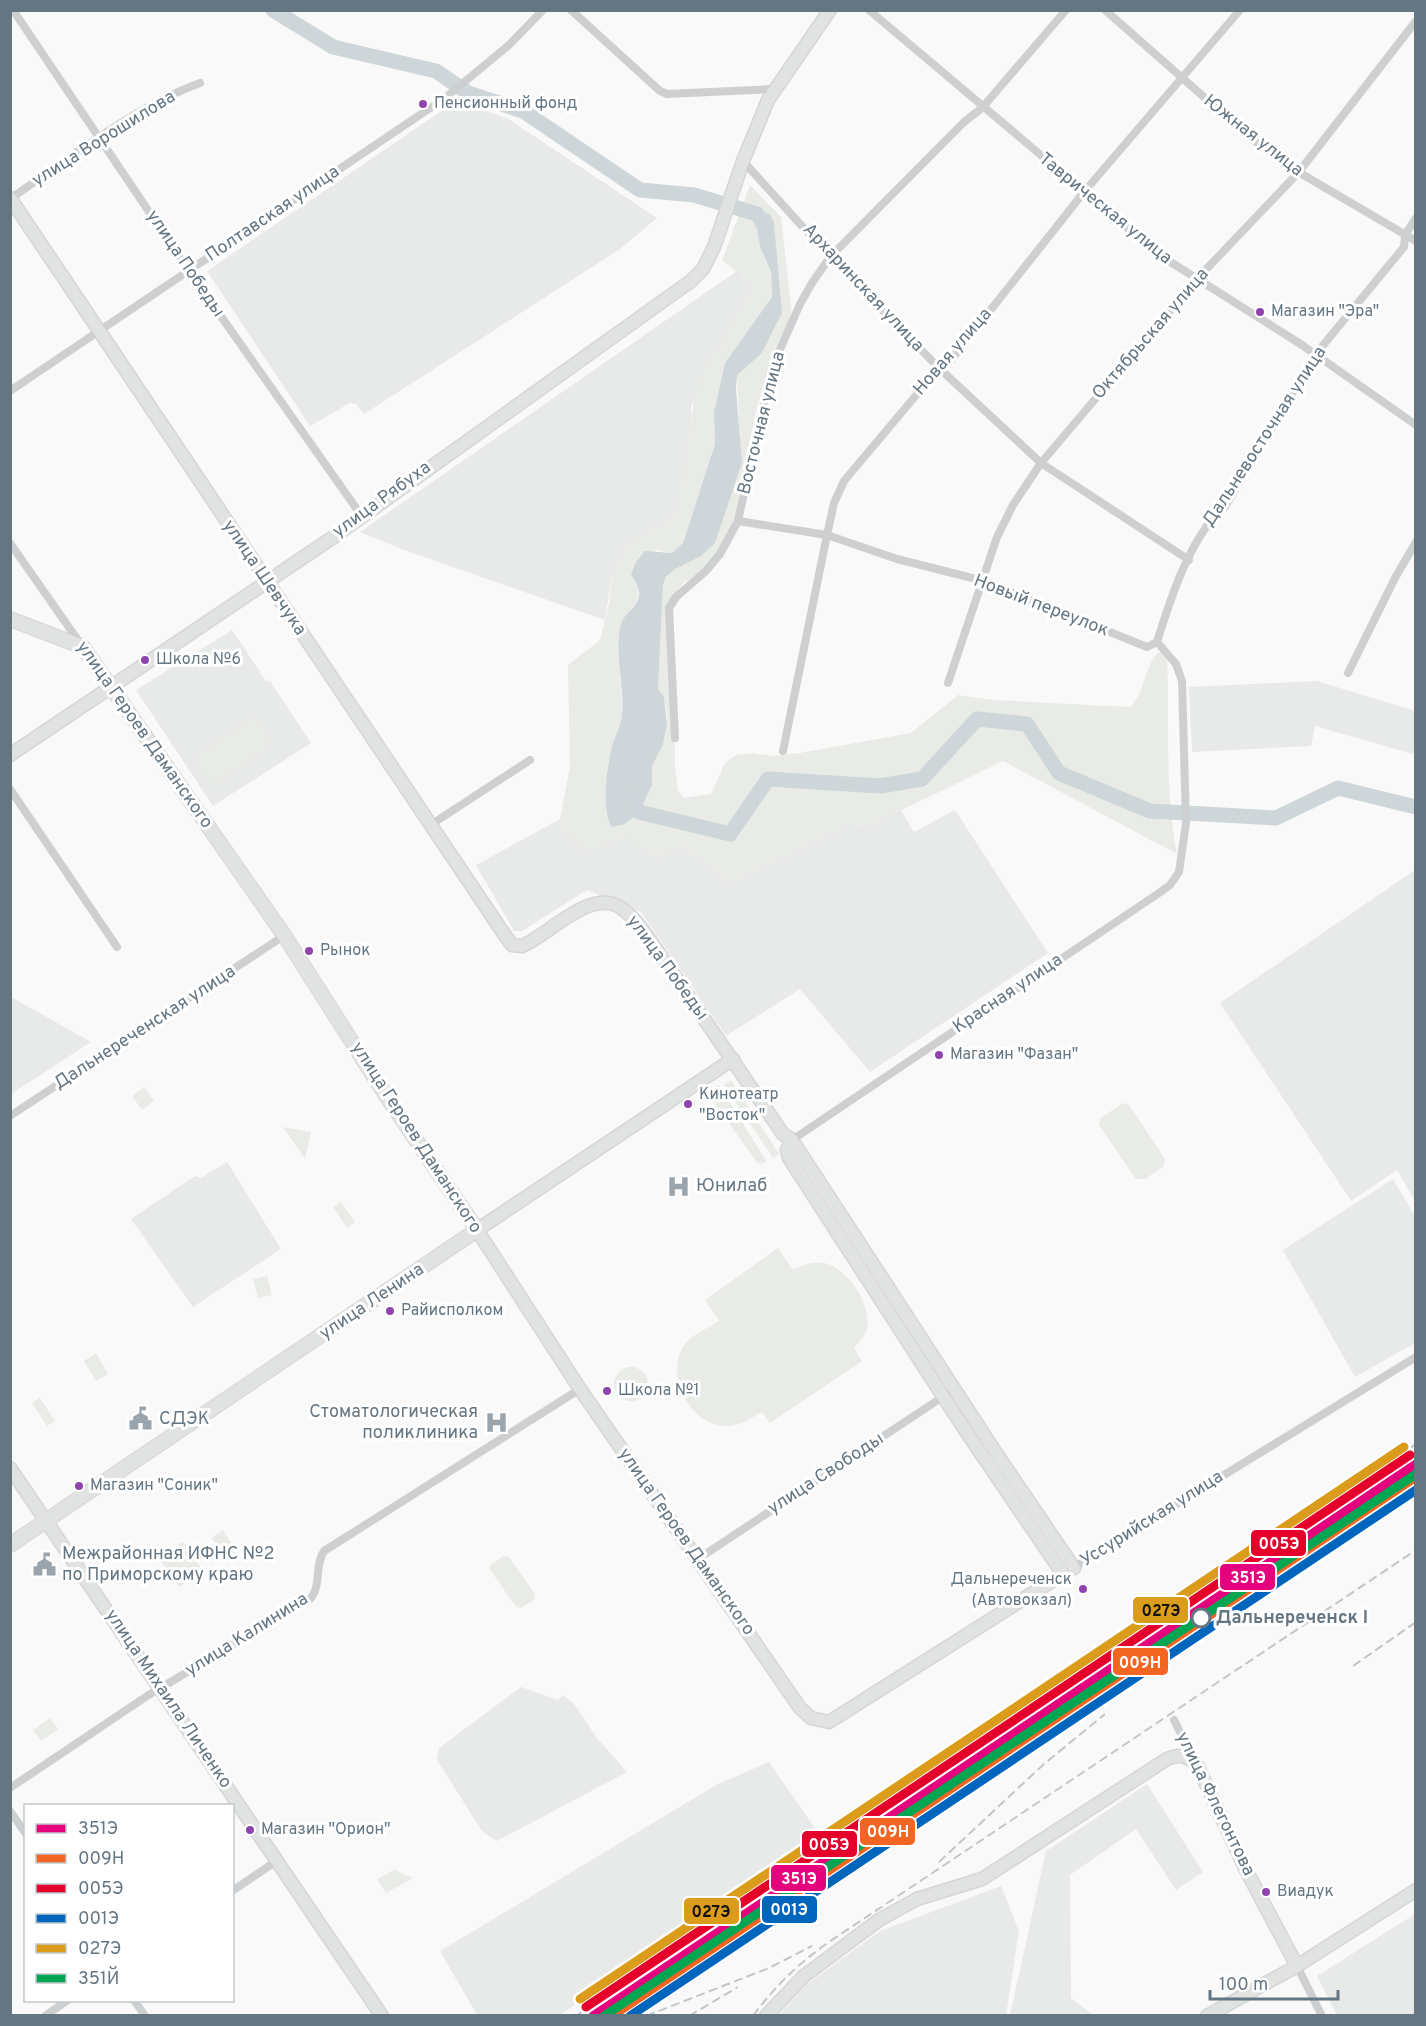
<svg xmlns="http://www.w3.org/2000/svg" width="1426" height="2026" font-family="Overpass,sans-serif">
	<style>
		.built { fill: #e8e9e9 }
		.green { fill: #e8ebe6; fill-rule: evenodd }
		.water { fill: #ced6d9 }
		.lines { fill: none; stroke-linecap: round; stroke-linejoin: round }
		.river { stroke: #ced6d9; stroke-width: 15 }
		.secondary-casing { stroke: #d5d6d7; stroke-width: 15 }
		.primary-casing { stroke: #d5d6d7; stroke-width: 16 }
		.street { stroke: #cecfd0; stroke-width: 8 }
		.secondary { stroke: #e1e2e2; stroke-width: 12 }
		.primary { stroke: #e1e2e2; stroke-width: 14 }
		.rail { stroke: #c3c5c6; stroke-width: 2; stroke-dasharray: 9 4.5; stroke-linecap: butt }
		.rail-1-casing { stroke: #fff; stroke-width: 14 }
		.rail-2-casing { stroke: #fff; stroke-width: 14 }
		.rail-3-casing { stroke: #fff; stroke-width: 14 }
		.rail-4-casing { stroke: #fff; stroke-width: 14 }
		.rail-5-casing { stroke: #fff; stroke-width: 14 }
		.rail-6-casing { stroke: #fff; stroke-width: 14 }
		.rail-1 { stroke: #e5007d; stroke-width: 9 }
		.rail-2 { stroke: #f26522; stroke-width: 9 }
		.rail-3 { stroke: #e4002b; stroke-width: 9 }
		.rail-4 { stroke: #0065bd; stroke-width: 9 }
		.rail-5 { stroke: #da9c1a; stroke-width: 9 }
		.rail-6 { stroke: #00a651; stroke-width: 9 }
		.bus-dot { fill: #8e44ad; stroke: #fff; stroke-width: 2 }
		.stop-dot { fill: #fff; stroke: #657683; stroke-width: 3 }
		.labels { text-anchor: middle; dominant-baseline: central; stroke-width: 6; stroke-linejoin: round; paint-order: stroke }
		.bus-label { font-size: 16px; fill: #657683; stroke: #fff; text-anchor: start }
		.street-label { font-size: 18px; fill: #657683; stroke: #fff }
		.poi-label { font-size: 18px; fill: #657683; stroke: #fff; text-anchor: start }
		.stop-label { font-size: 18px; font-weight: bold; fill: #657683; stroke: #fff; text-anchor: start }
		.line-badge { stroke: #fff; stroke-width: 2 }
		.badge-label { font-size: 16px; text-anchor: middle; font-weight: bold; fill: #fff }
		.pale-badge-label { font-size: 16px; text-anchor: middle; font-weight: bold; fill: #111 }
	</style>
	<rect width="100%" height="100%" fill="#f9f9f9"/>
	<g class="built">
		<polygon points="456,101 507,118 657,218 620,249 364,414 356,404 350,403 310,426 207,271"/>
		<polygon points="737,271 743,279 751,283 751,287 722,343 707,361 691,407 692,420 677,508 665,522 648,530 625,548 612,575 605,620 404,550 360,532"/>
		<polygon points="232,630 266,681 270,681 311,743 213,806 136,690"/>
		<polygon points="1317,681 1415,711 1415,746 1413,754 1315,726 1311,746 1192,752 1189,687"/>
		<polygon points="901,810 914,832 955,810 1048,953 870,1072 800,989 726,1036 641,912 587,890 522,931 514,931 476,865 560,819 561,829 587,852 624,836 655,858 684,847 730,883 848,826 871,825"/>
		<polygon points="1415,870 1415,1201 1397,1170 1351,1201 1220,1003"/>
		<polygon points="11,997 91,1042 11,1094"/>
		<polygon points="227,1162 281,1249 193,1307 131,1219 195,1176 201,1178"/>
		<polygon points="1393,1179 1415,1216 1415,1343 1355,1377 1283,1250"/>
		<polygon points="521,1687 558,1700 563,1695 574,1704 597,1738 627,1772 497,1841 482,1831 437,1760 439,1748"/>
		<polygon points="769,1762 821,1837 560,2015 477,2015 440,1951 718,1784"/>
		<polygon points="1147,1784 1203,1872 1176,1890 1136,1829 1070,1875 1071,1998 1093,2015 1010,2015 1046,1851"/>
		<polygon points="1001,1886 1019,1931 1006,2015 779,2015 806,1985 880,1931"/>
		<polygon points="1415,1914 1415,2015 1337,2015 1317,1976"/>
	</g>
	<g class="green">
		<path d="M750,185L781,217L792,315L779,350L768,367L755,415L735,524L721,554L699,574L683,583L673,597L675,766L678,791L684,798L711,794L725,763L736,755L752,753L771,756L800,753L911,733L958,695L993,700L1130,707C1145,694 1147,657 1160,652L1167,657C1170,723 1164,789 1177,854L1003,761L871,825L848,826L730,883L684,847L655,858L623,836L587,853L561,829L560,819L570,766L568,665L600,640L609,604L612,575L625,548L648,530L665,522L677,508L692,420L694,392L707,361L722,343L751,287V283C739,278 734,267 722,261ZM774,223L778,322L762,353L737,375L740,440L693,560C679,565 668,572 663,585L658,689C670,703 668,729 663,745C660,753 654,759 652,767C650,775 653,782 650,791L606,813C607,796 606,779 608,762C611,746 621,731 622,714C624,689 613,651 620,627C627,605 651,602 631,575L656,550L672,553L683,543L715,444L714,412L725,363L772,297L771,271L760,247Z"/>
		<path d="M251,717C261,719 274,737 269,747L218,783L207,781L194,757Z"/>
		<polygon points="731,1080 779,1154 773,1158 724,1085"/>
		<polygon points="719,1085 767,1162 758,1164 712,1100 710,1091"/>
		<polygon points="144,1087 154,1101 142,1110 132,1096"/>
		<polygon points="1124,1103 1129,1105 1165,1159 1164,1166 1145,1179 1136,1179 1099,1125 1100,1118"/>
		<polygon points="283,1127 311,1132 305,1159"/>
		<polygon points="341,1202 355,1222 347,1228 333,1207"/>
		<path d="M778,1248L793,1270C803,1265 813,1261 824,1263C848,1268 872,1305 867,1329C865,1336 858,1343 854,1348L862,1361L770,1423L762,1412C751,1418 742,1425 728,1426C691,1428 663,1375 685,1344C692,1334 709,1328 719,1321L705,1300Z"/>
		<polygon points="267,1276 272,1295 258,1298 253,1279"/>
		<polygon points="96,1353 108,1374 96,1381 84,1361"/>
		<circle cx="631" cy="1384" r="17"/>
		<polygon points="40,1398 55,1421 47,1426 32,1403"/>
		<polygon points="223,1530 238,1554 227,1561 212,1538"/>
		<polygon points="183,1542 203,1571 179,1587 159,1558"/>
		<polygon points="504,1556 509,1557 535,1594 535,1599 521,1608 516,1607 489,1568 490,1565"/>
		<polygon points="50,1718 58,1729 41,1741 33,1730"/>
		<polygon points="395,1870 413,1878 386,1893 377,1879"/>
	</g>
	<path class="water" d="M766,213L770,214L774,223L782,313L762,353L737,375L736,389L742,463L715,543L701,556L675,569L666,577L663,585L658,689L664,697L667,725L663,745L652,766V785L639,812L625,824L612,827C601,813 607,767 611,750C614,738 621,727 622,715C625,689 614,655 620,627C625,606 653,604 631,575L636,562L645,551L672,553L683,543L715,444L714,412L725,363L772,297L771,271L760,247L756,219L757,214Z"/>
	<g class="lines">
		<g class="river">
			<polyline points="273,10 333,47 436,71 468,93 523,111 640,190 694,195 757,214 766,229"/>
			<polyline points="634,794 633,802 639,812 730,834 768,779 880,786 922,779 977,719 1027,724 1059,773 1150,811 1276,818 1338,788 1416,807"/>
		</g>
		<defs>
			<g id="secondary">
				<path d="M10,198L504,934L512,945L522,946C547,936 589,890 618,906C632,914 641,928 650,940L783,1134L792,1140L998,1456L1074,1568"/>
				<polyline points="10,755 335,536 691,281 703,269 714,247 743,161 768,100 830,10"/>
				<polyline points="733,1059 477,1230 580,1389 800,1708 811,1718 829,1722 1063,1574 961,1424 789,1158 787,1150 792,1140"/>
				<polyline points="10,1468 382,2016"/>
				<path d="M766,2016L804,1976L879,1920L917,1899L982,1879L1167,1759C1180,1753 1187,1756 1197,1765L1246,1870L1297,1966"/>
				<polyline points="1207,2016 1297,1966 1416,1890"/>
			</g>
			<polyline id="primary" points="10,619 83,647 284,935 387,1097 477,1230 10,1545"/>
		</defs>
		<use href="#secondary" class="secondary-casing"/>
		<use href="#primary" class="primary-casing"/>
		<g class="street">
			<polyline points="13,10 189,271 361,515"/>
			<polyline points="571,10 660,91 667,94 774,89"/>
			<polyline points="869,10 1158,254 1302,345 1416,425"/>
			<polyline points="1105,10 1246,134 1283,163 1416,241"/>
			<polyline points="743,161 830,257 939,368 1041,463 1189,560"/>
			<path d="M10,199C70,158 132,108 200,83"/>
			<polyline points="10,391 445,98 509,45 543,10"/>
			<polyline points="738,521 827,535 897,559 984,581 1147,647 1157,642"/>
			<polyline points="10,543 82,646"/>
			<path d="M1157,642C1169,603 1191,533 1225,507L1315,355L1404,247L1405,235L1416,218"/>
			<polyline points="1348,673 1395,578 1416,542"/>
			<polyline points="948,683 997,537 1013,505 1041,463 1196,280 1298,173 1416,21"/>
			<polyline points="675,738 669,608 676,597 706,571 720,554 738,521 771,370 800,304 812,283 830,257 964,122 982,108 1066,10"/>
			<polyline points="783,751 827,535 834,503 844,481 939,368 951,360 1084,192 1240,10"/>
			<polyline points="10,789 117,947"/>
			<polyline points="432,824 530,760"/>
			<polyline points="10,1116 279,939"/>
			<polyline points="792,1140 1159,893 1170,885 1179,872 1186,823 1182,681 1176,664 1157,642"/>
			<polyline points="698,1559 947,1394"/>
			<polyline points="1063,1574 1416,1357"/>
			<polyline points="1174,1720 1195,1762"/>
			<path d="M10,1788L147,1696L310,1599C322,1586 314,1566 324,1551L580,1389"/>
			<polyline points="10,1811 26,1834"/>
			<polyline points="232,1891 278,1860"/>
			<polyline points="1297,1966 1322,2016"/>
			<polyline points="134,2000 145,2016"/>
			<polyline points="45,2016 68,2000"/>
		</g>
		<use href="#secondary" class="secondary"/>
		<use href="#primary" class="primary"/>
		<g class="rail">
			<polyline points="1256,1562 1335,1499 1416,1444"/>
			<polyline points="1353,1666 1416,1622"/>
			<polyline points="939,1862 1044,1764 1105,1714"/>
			<polyline points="576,2016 692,1937"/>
			<polyline points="646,2016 769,1968 812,1946"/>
			<polyline points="689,2016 738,1987"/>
			<path d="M753,2016C775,1986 799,1963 829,1942L1416,1550"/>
		</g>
		<defs>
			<polyline id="rail-1" points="593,2016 1416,1464"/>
			<polyline id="rail-2" points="612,2016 1416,1477"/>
			<polyline id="rail-3" points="586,2007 1410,1455"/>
			<polyline id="rail-4" points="630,2016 1416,1490"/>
			<polyline id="rail-5" points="580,1999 1404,1447"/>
			<polyline id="rail-6" points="604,2016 1416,1474"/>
		</defs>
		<use href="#rail-1" class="rail-1-casing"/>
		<use href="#rail-2" class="rail-2-casing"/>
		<use href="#rail-3" class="rail-3-casing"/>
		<use href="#rail-4" class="rail-4-casing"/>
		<use href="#rail-5" class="rail-5-casing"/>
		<use href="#rail-6" class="rail-6-casing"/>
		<use href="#rail-1" class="rail-1"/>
		<use href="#rail-2" class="rail-2"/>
		<use href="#rail-3" class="rail-3"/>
		<use href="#rail-4" class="rail-4"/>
		<use href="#rail-5" class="rail-5"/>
		<use href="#rail-6" class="rail-6"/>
	</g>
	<defs>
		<symbol id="hospital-bare" viewBox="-9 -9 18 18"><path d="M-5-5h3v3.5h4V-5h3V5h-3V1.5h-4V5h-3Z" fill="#99a4ac" stroke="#fff" stroke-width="2.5" paint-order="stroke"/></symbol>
		<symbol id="civic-bare" viewBox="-9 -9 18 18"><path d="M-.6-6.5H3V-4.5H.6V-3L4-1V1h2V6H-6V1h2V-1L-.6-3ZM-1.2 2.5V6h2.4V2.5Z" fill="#99a4ac" stroke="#fff" stroke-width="2.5" paint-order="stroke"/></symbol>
	</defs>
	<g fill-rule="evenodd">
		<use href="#hospital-bare" x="662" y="1170" width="33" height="33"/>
		<use href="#civic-bare" x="124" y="1402" width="33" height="33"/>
		<use href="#hospital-bare" x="480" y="1406" width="33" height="33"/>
		<use href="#civic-bare" x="28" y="1548" width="33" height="33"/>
	</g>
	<g class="bus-dot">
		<circle cx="423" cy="104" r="5"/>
		<circle cx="1260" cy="312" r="5"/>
		<circle cx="145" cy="660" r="5"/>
		<circle cx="309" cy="951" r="5"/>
		<circle cx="939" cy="1055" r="5"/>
		<circle cx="688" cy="1104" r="5"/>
		<circle cx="390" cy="1311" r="5"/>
		<circle cx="607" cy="1391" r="5"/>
		<circle cx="79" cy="1486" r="5"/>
		<circle cx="1083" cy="1589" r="5"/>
		<circle cx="250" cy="1830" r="5"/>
		<circle cx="1266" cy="1892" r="5"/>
	</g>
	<circle class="stop-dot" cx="1201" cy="1618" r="9"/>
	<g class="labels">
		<g class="bus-label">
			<text x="434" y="104">Пенсионный фонд</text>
			<text x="1271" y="312">Магазин "Эра"</text>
			<text x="156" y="660">Школа №6</text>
			<text x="320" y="951">Рынок</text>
			<text x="950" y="1055">Магазин "Фазан"</text>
			<text x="699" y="1095">Кинотеатр<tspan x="699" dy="21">"Восток"</tspan></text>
			<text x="401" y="1311">Райисполком</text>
			<text x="618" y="1391">Школа №1</text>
			<text x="90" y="1486">Магазин "Соник"</text>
			<text x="1072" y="1580" text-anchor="end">Дальнереченск<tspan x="1072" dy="21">(Автовокзал)</tspan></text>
			<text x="261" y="1830">Магазин "Орион"</text>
			<text x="1277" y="1892">Виадук</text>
		</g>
		<g class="street-label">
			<text transform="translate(1253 136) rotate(38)">Южная улица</text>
			<text transform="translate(104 139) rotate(-32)">улица Ворошилова</text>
			<text transform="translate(1105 209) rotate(39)">Таврическая улица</text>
			<text transform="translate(273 214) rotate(-34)">Полтавская улица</text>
			<text transform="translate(185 264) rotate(56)">улица Победы</text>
			<text transform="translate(863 288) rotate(47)">Архаринская улица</text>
			<text transform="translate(1151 334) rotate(-49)">Октябрьская улица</text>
			<text transform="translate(953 352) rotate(-49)">Новая улица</text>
			<text transform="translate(762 423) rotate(-76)">Восточная улица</text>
			<text transform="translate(1265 437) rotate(-57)">Дальневосточная улица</text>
			<text transform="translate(382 500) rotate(-36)">улица Рябуха</text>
			<text transform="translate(264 578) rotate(56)">улица Шевчука</text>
			<text transform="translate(1041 606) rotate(21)">Новый переулок</text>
			<text transform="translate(144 735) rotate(55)">улица Героев Даманского</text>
			<text transform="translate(667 968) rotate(54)">улица Победы</text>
			<text transform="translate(1008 994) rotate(-34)">Красная улица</text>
			<text transform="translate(145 1028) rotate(-33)">Дальнереченская улица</text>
			<text transform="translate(416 1138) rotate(57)">улица Героев Даманского</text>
			<text transform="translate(372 1302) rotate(-34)">улица Ленина</text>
			<text transform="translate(826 1474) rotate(-33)">улица Свободы</text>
			<text transform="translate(1152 1519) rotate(-32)">Уссурийская улица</text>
			<text transform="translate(686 1542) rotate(55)">улица Героев Даманского</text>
			<text transform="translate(247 1635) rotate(-32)">улица Калинина</text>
			<text transform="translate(168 1699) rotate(56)">улица Михаила Личенко</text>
			<text transform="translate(1215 1804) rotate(64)">улица Флегонтова</text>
		</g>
		<g class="poi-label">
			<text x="696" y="1186">Юнилаб</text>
			<text x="478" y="1412" text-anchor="end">Стоматологическая<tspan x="478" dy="21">поликлиника</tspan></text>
			<text x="159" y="1419">СДЭК</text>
			<text x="62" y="1554">Межрайонная ИФНС №2<tspan x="62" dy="21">по Приморскому краю</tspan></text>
		</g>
		<g class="stop-label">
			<text x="1216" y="1618">Дальнереченск I</text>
		</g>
	</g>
	<g class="line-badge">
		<rect x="1250" y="1529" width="57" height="28" rx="6" fill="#e4002b"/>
		<rect x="1219" y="1563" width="57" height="28" rx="6" fill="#e5007d"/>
		<rect x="1132" y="1596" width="57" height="28" rx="6" fill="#da9c1a"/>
		<rect x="1112" y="1647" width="57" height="29" rx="6" fill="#f26522"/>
		<rect x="859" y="1817" width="57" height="29" rx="6" fill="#f26522"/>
		<rect x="801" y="1830" width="57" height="28" rx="6" fill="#e4002b"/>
		<rect x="770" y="1864" width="57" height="28" rx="6" fill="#e5007d"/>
		<rect x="761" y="1895" width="57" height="29" rx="6" fill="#0065bd"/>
		<rect x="683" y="1897" width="57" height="28" rx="6" fill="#da9c1a"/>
	</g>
	<g class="badge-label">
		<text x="1279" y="1549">005Э</text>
		<text x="1248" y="1583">351Э</text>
		<text x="1140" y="1668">009Н</text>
		<text x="888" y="1837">009Н</text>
		<text x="829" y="1850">005Э</text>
		<text x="799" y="1884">351Э</text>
		<text x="789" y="1915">001Э</text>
	</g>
	<g class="pale-badge-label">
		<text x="1161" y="1616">027Э</text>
		<text x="711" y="1917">027Э</text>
	</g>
	<rect width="1426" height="2026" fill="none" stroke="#657683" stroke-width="24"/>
	<rect x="24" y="1804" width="210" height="198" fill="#ffffff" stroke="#c1c8cd" stroke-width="1.5"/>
	<rect x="36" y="1824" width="30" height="9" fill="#e5007d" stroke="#c1c8cd" stroke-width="1.5"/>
	<text x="78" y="1834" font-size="18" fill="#657683">351Э</text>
	<rect x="36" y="1854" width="30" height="9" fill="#f26522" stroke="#c1c8cd" stroke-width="1.5"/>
	<text x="78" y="1864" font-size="18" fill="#657683">009Н</text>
	<rect x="36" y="1884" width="30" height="9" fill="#e4002b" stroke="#c1c8cd" stroke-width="1.5"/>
	<text x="78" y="1894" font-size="18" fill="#657683">005Э</text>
	<rect x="36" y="1914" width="30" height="9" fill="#0065bd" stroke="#c1c8cd" stroke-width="1.5"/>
	<text x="78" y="1924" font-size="18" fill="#657683">001Э</text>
	<rect x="36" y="1944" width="30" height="9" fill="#da9c1a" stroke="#c1c8cd" stroke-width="1.5"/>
	<text x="78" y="1954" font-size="18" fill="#657683">027Э</text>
	<rect x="36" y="1974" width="30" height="9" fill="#00a651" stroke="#c1c8cd" stroke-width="1.5"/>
	<text x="78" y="1984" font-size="18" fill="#657683">351Й</text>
	<path d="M1210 1990v9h128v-9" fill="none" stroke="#657683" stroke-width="3"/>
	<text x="1219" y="1990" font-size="18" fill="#657683" stroke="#ffffff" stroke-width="4.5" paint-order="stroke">100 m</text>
</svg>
